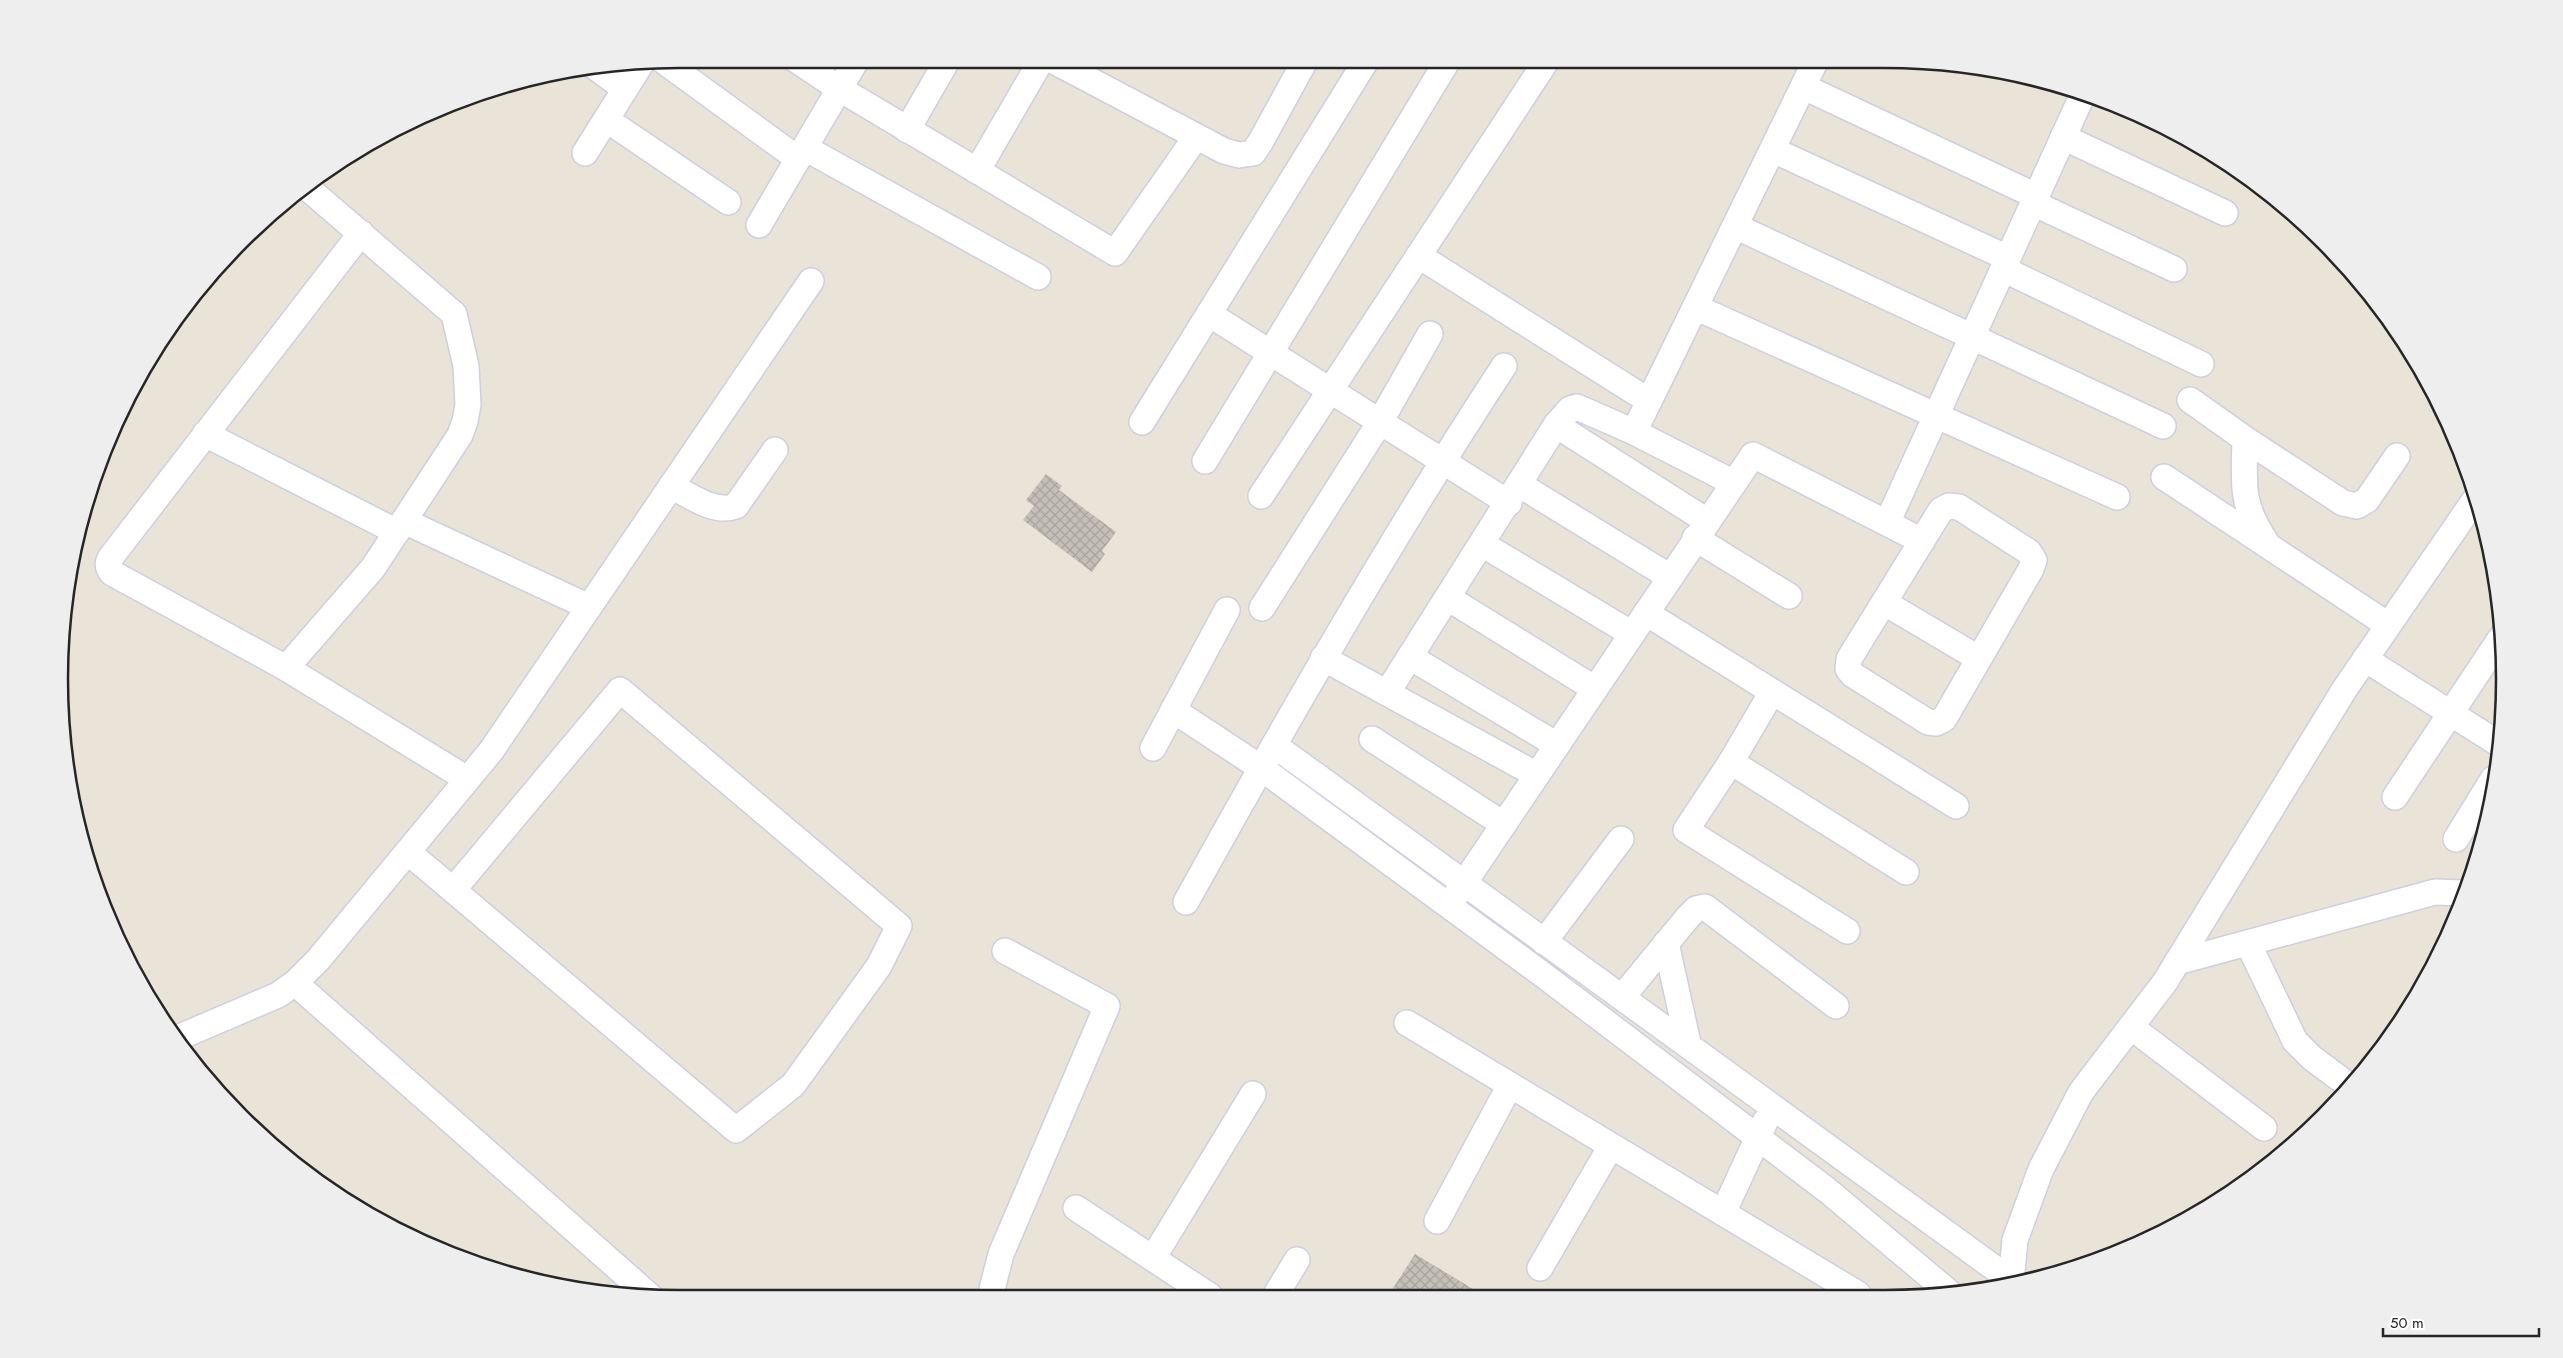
<svg xmlns="http://www.w3.org/2000/svg" width="2563" height="1358" font-family="Jost,sans-serif">
	<style>
		.building { fill: url(#building-cross-hatch) }
		.lines { fill: none; stroke-linecap: round; stroke-linejoin: round }
		.minor-casing { stroke: #cecfdf; stroke-width: 28 }
		.minor { stroke: #fff; stroke-width: 25 }
		.rim { fill: none; stroke: #262626; stroke-width: 2.5 }
	</style>
	<defs>
		<pattern id="building-cross-hatch" width="8" height="8" patternUnits="userSpaceOnUse" patternTransform="scale(1.25)"><rect width="8" height="8" fill="#c4c0b8"/><path d="M0 0l8 8M0 8l8-8" fill="none" stroke="#a8a59e"/></pattern>
	</defs>
	<rect width="100%" height="100%" fill="#e9e3d8"/>
	<g class="building">
		<polygon points="1046,474 1062,486 1059,490 1116,532 1102,551 1105,554 1092,572 1023,520 1034,506 1026,500"/>
		<polygon points="1415,1254 1483,1295 1388,1296"/>
	</g>
	<g class="lines">
		<defs>
			<g id="minor">
				<polyline points="795,59 840,89 1115,253 1196,137"/>
				<polyline points="1050,59 1224,151 1239,155 1253,153 1261,141 1306,59"/>
				<polyline points="662,60 798,159"/>
				<polyline points="595,67 625,89"/>
				<polyline points="1804,87 2036,196"/>
				<polyline points="607,120 728,202"/>
				<polyline points="907,130 948,59"/>
				<polyline points="2063,137 2225,213"/>
				<polyline points="805,148 1038,277"/>
				<polyline points="1773,150 2008,258"/>
				<polyline points="585,153 642,62"/>
				<polyline points="977,171 1042,59"/>
				<polyline points="2033,203 2174,269"/>
				<polyline points="759,225 857,59"/>
				<polyline points="1735,226 2163,426"/>
				<path d="M361,233L111,557C107,563 107,567 112,573L286,668L467,779"/>
				<polyline points="1419,256 1649,401"/>
				<polyline points="2003,269 2201,364"/>
				<polyline points="1695,307 2117,497"/>
				<polyline points="1209,314 1509,503"/>
				<polyline points="2190,400 2245,439 2343,503 2357,506 2367,500 2397,456"/>
				<polyline points="1142,422 1367,59"/>
				<polyline points="1556,425 1707,521"/>
				<polyline points="1634,432 1816,60"/>
				<polyline points="205,434 397,532"/>
				<path d="M2245,439C2244,484 2240,503 2266,542"/>
				<polyline points="1205,461 1448,60"/>
				<polyline points="2164,477 2388,625"/>
				<polyline points="1520,485 1670,577"/>
				<path d="M671,486C691,496 714,514 736,506L775,450"/>
				<polyline points="1261,496 1547,60"/>
				<polygon points="1949,506 1959,507 2029,552 2034,560 2031,569 1944,719 1936,723 1928,722 1853,675 1848,669 1849,659 1941,510"/>
				<polyline points="404,521 589,607"/>
				<polyline points="1887,523 2083,94"/>
				<polyline points="1695,538 1789,596"/>
				<polyline points="1482,544 1632,634"/>
				<polyline points="1448,598 1595,689"/>
				<polyline points="1885,603 1978,658"/>
				<polyline points="1262,608 1380,422 1430,334"/>
				<polyline points="1646,613 1956,806"/>
				<polyline points="1410,657 1557,745"/>
				<polyline points="1323,658 1537,775"/>
				<polyline points="2365,659 2499,744"/>
				<polyline points="286,668 373,568 460,435 465,421 468,405 466,366 454,314 304,185"/>
				<polyline points="1772,692 1731,762 1686,830 1847,931"/>
				<polyline points="1387,693 1556,425 1570,409 1577,407 1634,432 1734,483"/>
				<polyline points="1173,710 1261,768 1542,974 1827,1190 1951,1294"/>
				<polyline points="1372,739 1503,824"/>
				<path d="M1274,745C1521,922 1766,1101 2011,1280"/>
				<polyline points="1153,748 1227,610"/>
				<polyline points="1731,762 1906,872"/>
				<polyline points="2395,797 2500,639"/>
				<polyline points="2456,839 2493,779"/>
				<polyline points="408,852 453,890 736,1130 793,1085 879,966 899,926 620,690 453,890"/>
				<polyline points="1456,895 1753,455 1922,541"/>
				<path d="M1186,902C1287,720 1390,540 1504,366"/>
				<polyline points="1544,942 1621,839"/>
				<polyline points="1666,943 1688,1043"/>
				<polyline points="2248,943 2295,1041 2312,1058 2351,1087"/>
				<polyline points="2177,962 2435,892 2463,893"/>
				<polyline points="295,983 652,1298"/>
				<polyline points="1623,996 1688,917 1696,909 1705,907 1836,1006"/>
				<polyline points="1407,1023 1858,1294"/>
				<polyline points="2131,1027 2264,1128"/>
				<polyline points="175,1039 278,995 295,983 318,960 491,751 811,281"/>
				<polyline points="1076,1208 1210,1296"/>
				<polyline points="1723,1213 1765,1122"/>
				<polyline points="1437,1221 1510,1085"/>
				<polyline points="1153,1258 1253,1094"/>
				<polyline points="1540,1268 1611,1146"/>
				<polyline points="2011,1282 2015,1240 2041,1169 2081,1092 2165,982 2344,690 2476,498"/>
				<polyline points="1275,1296 1297,1260"/>
				<polyline points="990,1297 1001,1254 1107,1006 1005,951"/>
			</g>
		</defs>
		<use href="#minor" class="minor-casing"/>
		<use href="#minor" class="minor"/>
	</g>
	<path d="M0 0H2563V1358H0ZM679 68H1885A611 611 0 0 1 2496 679V679A611 611 0 0 1 1885 1290H679A611 611 0 0 1 68 679V679A611 611 0 0 1 679 68Z" fill="#eee" fill-rule="evenodd"/>
	<path class="rim" d="M679 68H1885A611 611 0 0 1 2496 679V679A611 611 0 0 1 1885 1290H679A611 611 0 0 1 68 679V679A611 611 0 0 1 679 68Z"/>
	<path d="M2383 1328v8h156v-8" fill="none" stroke="#262626" stroke-width="2.5"/>
	<text x="2390" y="1328" font-size="15" fill="#262626" stroke="#ffffff" stroke-width="4" paint-order="stroke">50 m</text>
</svg>
